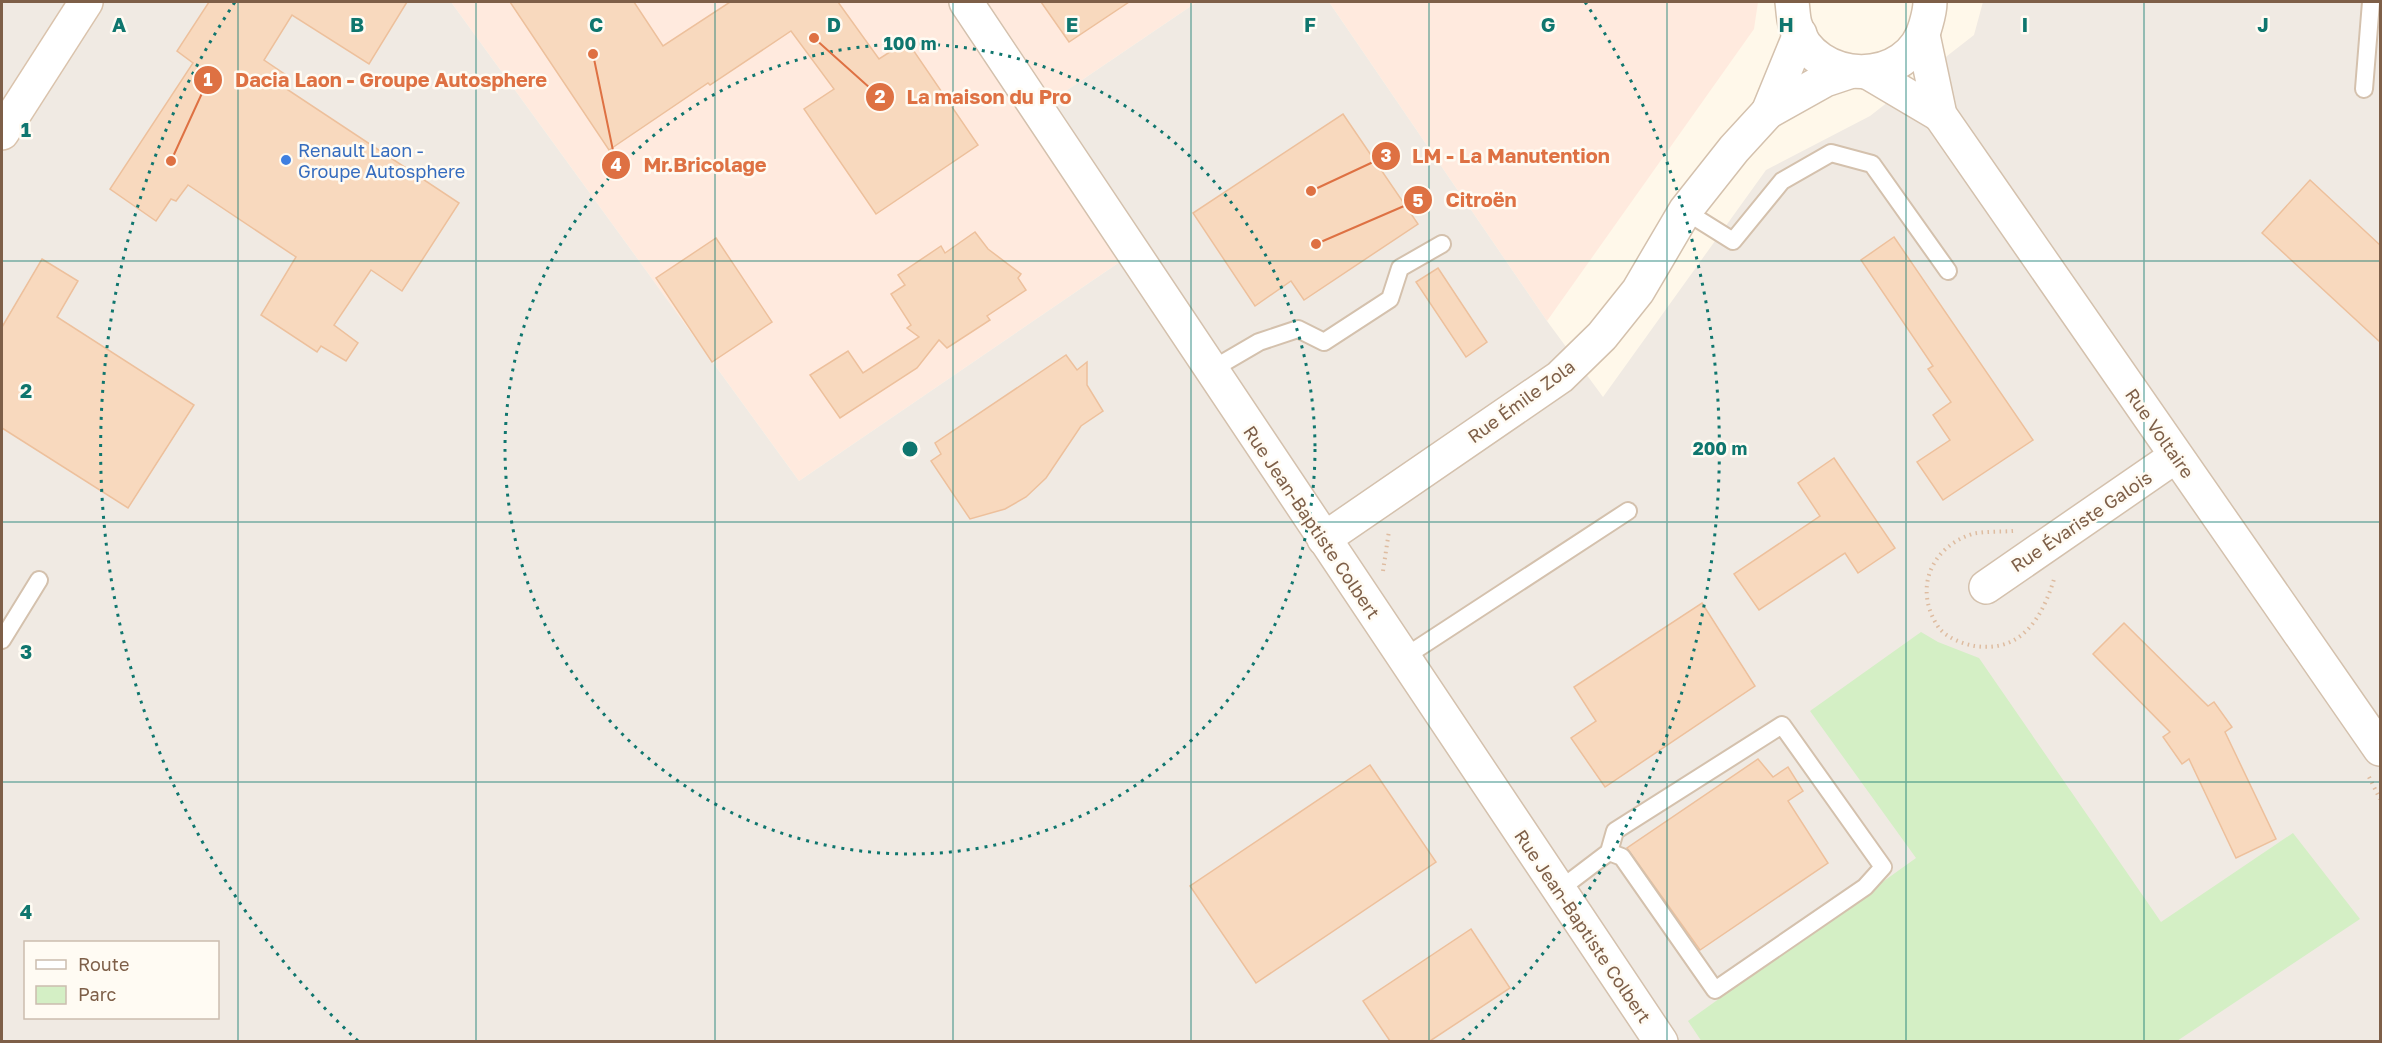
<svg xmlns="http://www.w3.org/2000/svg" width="2382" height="1043" font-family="'Golos Text',sans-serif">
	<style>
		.commercial { fill: #ffeade }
		.industrial { fill: #f0eae3; fill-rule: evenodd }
		.green { fill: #d4efc5 }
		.building { fill: #f8d9be; stroke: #edc09c; stroke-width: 1.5 }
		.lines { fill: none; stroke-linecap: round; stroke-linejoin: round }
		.service-casing { stroke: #d4c1ad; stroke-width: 20 }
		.minor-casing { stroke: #d4c1ad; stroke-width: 36 }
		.tertiary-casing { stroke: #d4c1ad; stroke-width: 36 }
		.secondary-casing { stroke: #dac3ac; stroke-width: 36 }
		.path { stroke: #debca0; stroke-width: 4; stroke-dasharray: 1.5 4.5; stroke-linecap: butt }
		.service { stroke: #fff; stroke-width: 16 }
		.minor { stroke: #fff; stroke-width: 33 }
		.tertiary { stroke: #fff; stroke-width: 33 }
		.secondary { stroke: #fff; stroke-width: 33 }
		.grid { fill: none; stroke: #0f766e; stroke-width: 1.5; stroke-opacity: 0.55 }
		.ring { fill: none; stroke: #0f766e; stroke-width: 3; stroke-dasharray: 3 6 }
		.shop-dot { fill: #3f7fe0; stroke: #fffbf3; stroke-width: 2 }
		.labels { text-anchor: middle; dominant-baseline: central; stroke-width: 5; stroke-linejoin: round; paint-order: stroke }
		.shop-label { font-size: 18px; fill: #366cbe; stroke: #fffbf3; text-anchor: start }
		.street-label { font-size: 18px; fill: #7e5f48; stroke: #fffbf3 }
		.grid-label { font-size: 20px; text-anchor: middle; font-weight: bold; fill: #0f766e; stroke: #fffbf3; stroke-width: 5; stroke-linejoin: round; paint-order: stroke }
		.centre { fill: #0f766e; stroke: #fffbf3; stroke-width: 3 }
		.ring-label { font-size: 18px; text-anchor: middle; font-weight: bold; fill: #0f766e; stroke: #fffbf3; stroke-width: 5; stroke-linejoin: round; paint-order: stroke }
		.leader { fill: none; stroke: #de7143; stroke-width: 2 }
		.callout-dot { fill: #de7143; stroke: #fffbf3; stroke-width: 2 }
		.mark-label { font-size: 18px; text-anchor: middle; font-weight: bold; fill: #fff }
		.callout-label { font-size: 20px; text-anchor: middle; font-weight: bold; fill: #de7143; stroke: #fffbf3; stroke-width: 5; stroke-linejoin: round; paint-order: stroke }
	</style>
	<rect width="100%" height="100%" fill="#fff8ea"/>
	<g class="commercial">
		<polygon points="451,2 1197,2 1029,116 1127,257 799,481"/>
		<polygon points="1329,2 1758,2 1754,29 1547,321"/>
	</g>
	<path class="industrial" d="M2,2H451L799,481L1127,257L1029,116L1197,2H1329L1547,321L1603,397L1766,170L1870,116L1974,35L1983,2H2380V1041L2,1042ZM26,942H218V1018H26Z"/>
	<polygon class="green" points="1921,632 1938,642 1979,658 2161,922 2293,833 2360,919 2177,1041 1702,1042 1688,1021 1916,858 1810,711"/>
	<g class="building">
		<polygon points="209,2 407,2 369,64 292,15 264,60 286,75 279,84 459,203 402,291 371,270 334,325 358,343 346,361 321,346 317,352 261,315 296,257 188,185 176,201 171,199 156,221 110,189 193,63 177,51"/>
		<polygon points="510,2 634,2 663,46 730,2 838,2 879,59 907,41 978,145 876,214 804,109 834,89 791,31 710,85 708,83 609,150"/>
		<polygon points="1041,2 1129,2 1069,42"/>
		<polygon points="1343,114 1418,224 1304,300 1291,281 1255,306 1193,213"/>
		<polygon points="2310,180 2380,245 2380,342 2262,233"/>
		<polygon points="975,232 988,249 1021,274 1018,278 1026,290 987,316 990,320 947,348 939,340 917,368 840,418 810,375 848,351 863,373 919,337 907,328 911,325 891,294 905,285 898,275 941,246 945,253"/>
		<polygon points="1894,237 2033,440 1943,500 1917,462 1950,440 1933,415 1951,402 1928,369 1933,366 1861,260"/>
		<polygon points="716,238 772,322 712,362 656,278"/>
		<polygon points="42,259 78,281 57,317 194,405 128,508 2,428 2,327"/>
		<polygon points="1438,268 1487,342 1466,357 1416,282"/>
		<polygon points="1066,355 1077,370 1087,362 1087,385 1103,411 1081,426 1046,478 1026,497 1005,509 970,519 931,461 941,454 935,443"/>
		<polygon points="1834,458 1895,548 1858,573 1845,553 1759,610 1734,574 1820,516 1798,483"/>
		<polygon points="1702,603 1755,686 1605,787 1571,738 1596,721 1574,687"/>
		<polygon points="2124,623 2208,706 2214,702 2232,727 2225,732 2276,839 2236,858 2189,759 2182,764 2163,737 2170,732 2093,654"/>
		<polygon points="1758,759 1773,777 1788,767 1803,791 1788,801 1828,863 1700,950 1627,848"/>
		<polygon points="1370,765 1436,862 1256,983 1190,886"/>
		<polygon points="1471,929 1510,988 1430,1041 1390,1041 1363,1001"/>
	</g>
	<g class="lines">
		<defs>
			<g id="service">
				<polyline points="2364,89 2371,2"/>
				<polyline points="1685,211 1733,241 1782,181 1831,153 1872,164 1948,271"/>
				<polyline points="1211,370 1259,342 1298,329 1324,342 1390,299 1400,268 1442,244"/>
				<polyline points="2,640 39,580"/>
				<polyline points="1403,658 1628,511"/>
				<polyline points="1559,890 1609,852 1615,831 1782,725 1883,867 1865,887 1715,990 1622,857 1609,852"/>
			</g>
			<g id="minor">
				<polyline points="966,2 1661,1042"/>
				<polyline points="1768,112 1800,34"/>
				<polyline points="1324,539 1560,377 1602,336 1638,291 1685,211 1734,149 1768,112 1825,80 1849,72"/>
				<polyline points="1986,587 2176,456"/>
			</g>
			<g id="tertiary">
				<path d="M1792,2C1793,9 1793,17 1795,24C1813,87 1910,88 1926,24C1928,17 1930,9 1930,2"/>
				<polyline points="1923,35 1940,115 2380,749"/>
				<polyline points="1869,73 1940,115"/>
			</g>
			<polyline id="secondary" points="2,133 86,2"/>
		</defs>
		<use href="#service" class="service-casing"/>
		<use href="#minor" class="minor-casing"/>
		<use href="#tertiary" class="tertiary-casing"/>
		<use href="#secondary" class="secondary-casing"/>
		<g class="path">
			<path d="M2013,531C2001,532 1985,531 1972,534C1930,548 1913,590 1939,628C1947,638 1963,644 1975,646C2023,653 2043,616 2055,576"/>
			<polyline points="1383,571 1389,531"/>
			<polyline points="2369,777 2380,799"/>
		</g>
		<use href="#service" class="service"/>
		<use href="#minor" class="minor"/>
		<use href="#tertiary" class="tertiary"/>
		<use href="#secondary" class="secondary"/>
	</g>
	<path class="grid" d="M238,2V1042M476,2V1042M715,2V1042M953,2V1042M1191,2V1042M1429,2V1042M1667,2V1042M1906,2V1042M2144,2V1042M2,261H2380M2,522H2380M2,782H2380"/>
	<g class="ring">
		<circle cx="910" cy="449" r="405"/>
		<path d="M358 1041A810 810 0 0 1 235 2M1585 2A810 810 0 0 1 1462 1041"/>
	</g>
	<circle class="shop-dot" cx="286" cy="160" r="6"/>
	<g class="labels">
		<g class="shop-label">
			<text x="298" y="150">Renault Laon -<tspan x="298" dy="21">Groupe Autosphere</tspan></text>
		</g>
		<g class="street-label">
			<text transform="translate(1521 401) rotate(-36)">Rue Émile Zola</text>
			<text transform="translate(2160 433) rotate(55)">Rue Voltaire</text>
			<text transform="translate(2081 521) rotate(-34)">Rue Évariste Galois</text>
			<text transform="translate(1312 522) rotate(56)">Rue Jean-Baptiste Colbert</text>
			<text transform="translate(1583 926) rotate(56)">Rue Jean-Baptiste Colbert</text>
		</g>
	</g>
	<g class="grid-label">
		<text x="119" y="32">A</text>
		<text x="357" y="32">B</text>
		<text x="596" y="32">C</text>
		<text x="834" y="32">D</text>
		<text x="1072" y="32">E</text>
		<text x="1310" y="32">F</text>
		<text x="1548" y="32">G</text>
		<text x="1786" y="32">H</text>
		<text x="2025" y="32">I</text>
		<text x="2263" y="32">J</text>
		<text x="26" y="137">1</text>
		<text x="26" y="398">2</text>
		<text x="26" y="659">3</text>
		<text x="26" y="919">4</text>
	</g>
	<circle cx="910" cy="449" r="9" class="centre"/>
	<g class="ring-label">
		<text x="910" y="50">100 m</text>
		<text x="1720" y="455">200 m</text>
	</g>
	<path class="leader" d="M171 161L208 80M814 38L880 97M1311 191L1386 156M593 54L616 165M1316 244L1418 200"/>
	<g class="callout-dot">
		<circle cx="171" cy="161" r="6"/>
		<circle cx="814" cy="38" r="6"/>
		<circle cx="1311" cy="191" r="6"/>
		<circle cx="593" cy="54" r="6"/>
		<circle cx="1316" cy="244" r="6"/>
		<circle cx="208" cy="80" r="15"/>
		<circle cx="880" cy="97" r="15"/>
		<circle cx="1386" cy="156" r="15"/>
		<circle cx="616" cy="165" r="15"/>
		<circle cx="1418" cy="200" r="15"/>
	</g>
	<g class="mark-label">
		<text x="208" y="86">1</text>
		<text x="880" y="103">2</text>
		<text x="1386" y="162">3</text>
		<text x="616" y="171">4</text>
		<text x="1418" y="207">5</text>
	</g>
	<g class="callout-label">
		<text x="391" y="87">Dacia Laon - Groupe Autosphere</text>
		<text x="989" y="104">La maison du Pro</text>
		<text x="1511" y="163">LM - La Manutention</text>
		<text x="705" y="172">Mr.Bricolage</text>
		<text x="1481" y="207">Citroën</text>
	</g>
	<rect width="2382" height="1043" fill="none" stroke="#7e5f48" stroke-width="6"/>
	<rect x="24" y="941" width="195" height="78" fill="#fffbf3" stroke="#cbbdaf" stroke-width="1.5"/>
	<rect x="36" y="960" width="30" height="9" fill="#ffffff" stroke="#cbbdaf" stroke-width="1.5"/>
	<text x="78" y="971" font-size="18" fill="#7e5f48">Route</text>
	<rect x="36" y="986" width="30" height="18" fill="#d4efc5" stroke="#cbbdaf" stroke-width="1.5"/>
	<text x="78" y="1001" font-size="18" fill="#7e5f48">Parc</text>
</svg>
